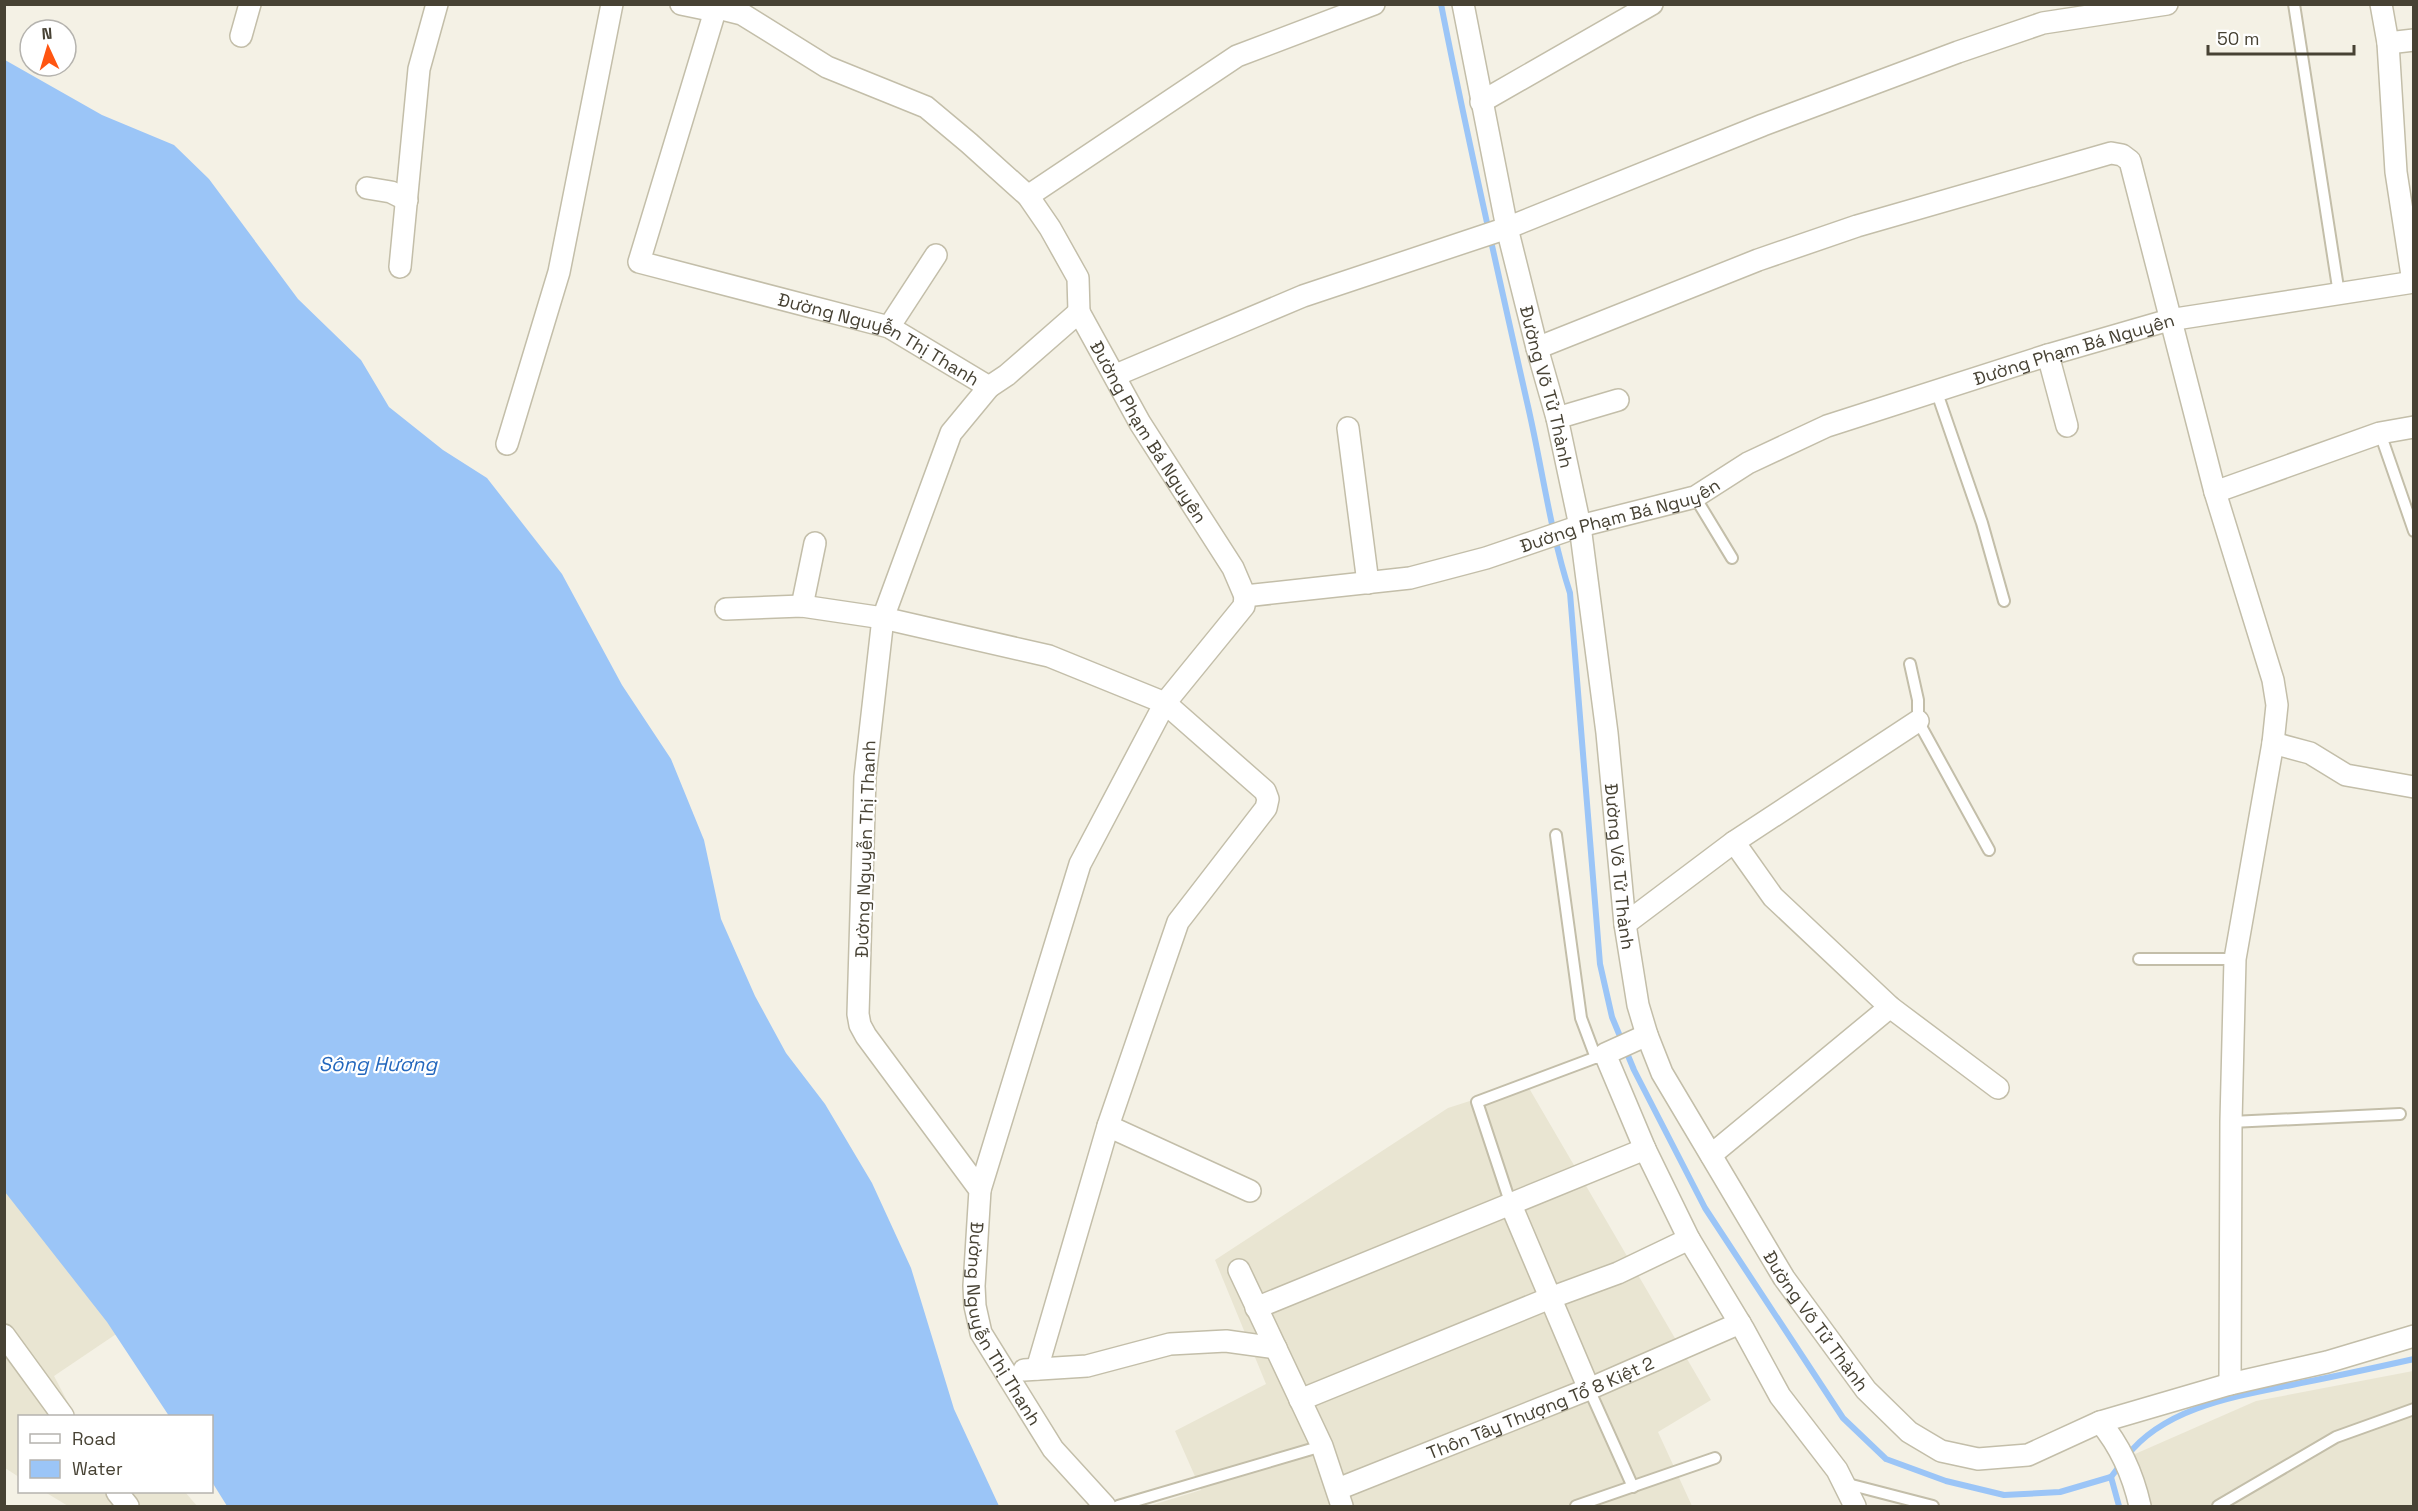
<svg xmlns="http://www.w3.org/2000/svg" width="2418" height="1511" font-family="'Space Grotesk',sans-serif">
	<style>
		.residential { fill: #e9e5d2 }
		.water { fill: #9bc5f7 }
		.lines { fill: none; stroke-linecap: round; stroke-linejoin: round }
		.stream { stroke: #9bc5f7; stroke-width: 6 }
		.lane-casing { stroke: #c3bea9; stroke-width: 14 }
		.street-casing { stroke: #c3bea9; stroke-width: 24 }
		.lane { stroke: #fff; stroke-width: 10 }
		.street { stroke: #fff; stroke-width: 21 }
		.labels { text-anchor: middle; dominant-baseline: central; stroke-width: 4.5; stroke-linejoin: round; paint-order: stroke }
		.street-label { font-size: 18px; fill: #474234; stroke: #fff }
		.water-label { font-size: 20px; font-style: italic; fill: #2367bd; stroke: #fff }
	</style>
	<rect width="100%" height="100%" fill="#f4f1e5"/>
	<g class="residential">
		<polygon points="1526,1083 1711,1400 1658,1432 1692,1506 1149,1506 1201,1490 1175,1431 1266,1384 1215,1260 1448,1108"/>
		<polygon points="4,1174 131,1324 54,1376 75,1416 20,1416 19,1477 5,1468"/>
		<polygon points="2413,1371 2413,1506 2133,1506 2135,1454 2256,1401"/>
		<polygon points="45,1492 185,1492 197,1506 68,1506"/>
	</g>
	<polygon class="water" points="5,60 102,115 174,145 209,179 298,299 361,360 389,407 443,450 487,478 562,574 622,685 671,759 704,840 721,919 755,996 786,1053 825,1104 872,1183 911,1268 954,1409 999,1506 227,1506 212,1482 212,1416 169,1416 107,1322 5,1192"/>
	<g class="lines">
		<g class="stream">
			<path d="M1441,4C1467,137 1497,269 1527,402C1542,466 1550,531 1570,593L1600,964L1612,1017L1634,1070L1705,1208L1843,1418L1886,1459L1946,1481L2004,1495L2060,1492L2111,1477L2121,1464"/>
			<path d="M2127,1456C2167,1404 2246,1395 2306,1382C2342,1375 2378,1367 2414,1359"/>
			<polyline points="2111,1477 2119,1506"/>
		</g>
		<defs>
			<g id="lane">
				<polyline points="2294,4 2339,294"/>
				<polyline points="1936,390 1982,523 2004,601"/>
				<polyline points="2380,433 2414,531"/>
				<polyline points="1695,497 1732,558"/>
				<polyline points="1910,664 1918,700 1918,721 1989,850"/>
				<polyline points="1556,835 1581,1018 1596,1058"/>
				<polyline points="2139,959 2235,959"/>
				<polyline points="2231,1122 2400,1114"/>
				<polyline points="1511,1205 1477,1102 1605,1054"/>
				<polyline points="1589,1389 1633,1487"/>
				<polyline points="1844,1483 1933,1506"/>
				<polyline points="1118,1506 1322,1446"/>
				<polyline points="1576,1506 1715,1458"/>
				<polyline points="2218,1506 2336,1437 2414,1409"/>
			</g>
			<g id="street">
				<polyline points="681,4 715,11"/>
				<path id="s1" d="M720,4L715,11L639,262L889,327L989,387L951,433L883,618L865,777L858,1014L860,1025L866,1036L980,1190L974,1286L975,1306L981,1333L1053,1449L1105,1506"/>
				<path id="s2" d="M1463,4L1507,228L1537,348L1557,418L1580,526L1607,733L1625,924L1638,1005L1647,1035L1662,1073L1784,1278L1866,1390L1909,1432L1941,1451L1978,1459L2028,1455L2100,1422C2121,1447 2133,1475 2140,1506"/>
				<polyline points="2381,4 2388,43 2396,172 2413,282"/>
				<polyline points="718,8 742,14 827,67 926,107 969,143 1028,196 1050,228 1078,278 1079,312"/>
				<polyline points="241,36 250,4"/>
				<polyline points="2388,43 2414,40"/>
				<polyline points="1481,102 1652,4"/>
				<polyline points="367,188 391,192 407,200"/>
				<polyline points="1028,196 1237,56 1374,4"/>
				<polyline points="400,267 419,69 437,4"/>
				<polyline points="889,327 936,255"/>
				<polyline points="1537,348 1758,260 1857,226 2111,153 2122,155 2130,161 2215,492 2273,680 2277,705 2273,743 2235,959 2231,1122 2230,1384"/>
				<polyline points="2048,355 2067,426"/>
				<polyline points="1116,375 1303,296 1507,228 1763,125 1958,52 2043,23 2167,4"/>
				<path id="s3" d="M989,387L1007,375L1079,312L1140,423L1233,568L1245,596L1410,578L1486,558L1580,526L1695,497L1748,463L1827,426L2048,355L2169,320L2414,282"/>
				<polyline points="1557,418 1618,400"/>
				<polyline points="1348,428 1368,583"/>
				<polyline points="507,444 559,272 612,4"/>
				<polyline points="2215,492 2380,433 2414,427"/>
				<polyline points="802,606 815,543"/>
				<polyline points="726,609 802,606 883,618 1049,656 1165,703 1265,791 1268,799 1266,808 1178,922 1108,1126 1037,1369"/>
				<polyline points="2273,743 2310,753 2346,775 2414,787"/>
				<polyline points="1734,842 1773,897 1890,1007 1998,1088"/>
				<polyline points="1625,924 1734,842 1918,721"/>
				<polyline points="1647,1035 1605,1054 1645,1149 1689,1239 1744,1330 1780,1396 1837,1470 1855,1506"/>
				<polyline points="1108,1126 1250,1191"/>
				<polyline points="1711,1155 1890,1007"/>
				<polyline points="980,1190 1080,864 1165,703 1244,606 1245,596"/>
				<polyline points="1511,1205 1589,1389"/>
				<polyline points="1239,1270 1322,1446 1342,1506"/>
				<polyline points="1256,1308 1645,1149"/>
				<polyline points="4,1335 63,1416"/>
				<polyline points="1024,1370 1087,1366 1170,1344 1226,1341 1276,1348"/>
				<polyline points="1300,1400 1550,1298 1618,1273 1689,1239"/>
				<polyline points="2100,1422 2230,1384 2327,1362 2414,1336"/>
				<path id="s4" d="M1338,1489L1589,1389L1740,1323"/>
				<polyline points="117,1492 128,1506"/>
			</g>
		</defs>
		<use href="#lane" class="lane-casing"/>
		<use href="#street" class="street-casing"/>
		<use href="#lane" class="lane"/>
		<use href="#street" class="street"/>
	</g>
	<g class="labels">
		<g class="street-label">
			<text stroke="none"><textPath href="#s1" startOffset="524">Đường Nguyễn Thị Thanh</textPath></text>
			<text stroke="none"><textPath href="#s3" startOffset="1318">Đường Phạm Bá Nguyên</textPath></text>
			<text stroke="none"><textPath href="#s2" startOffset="392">Đường Võ Tử Thành</textPath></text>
			<text stroke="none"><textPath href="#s3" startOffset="256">Đường Phạm Bá Nguyên</textPath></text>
			<text stroke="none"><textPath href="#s3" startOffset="832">Đường Phạm Bá Nguyên</textPath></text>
			<text transform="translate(865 849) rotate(-88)">Đường Nguyễn Thị Thanh</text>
			<text stroke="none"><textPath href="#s2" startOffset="878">Đường Võ Tử Thành</textPath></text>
			<text stroke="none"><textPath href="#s2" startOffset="1382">Đường Võ Tử Thành</textPath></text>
			<text stroke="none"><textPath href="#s1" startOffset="1656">Đường Nguyễn Thị Thanh</textPath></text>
			<text stroke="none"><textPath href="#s4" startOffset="218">Thôn Tây Thượng Tổ 8 Kiệt 2</textPath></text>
		</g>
		<g class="water-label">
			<text x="378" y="1064">Sông Hương</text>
		</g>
	</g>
	<rect width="2418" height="1511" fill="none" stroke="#474234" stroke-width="12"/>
	<rect x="18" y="1415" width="195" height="78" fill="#ffffff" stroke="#b5b3ae" stroke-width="1.5"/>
	<rect x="30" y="1434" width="30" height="9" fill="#ffffff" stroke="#b5b3ae" stroke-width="1.5"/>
	<text x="72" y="1445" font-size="18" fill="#474234">Road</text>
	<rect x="30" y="1460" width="30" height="18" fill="#9bc5f7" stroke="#b5b3ae" stroke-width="1.5"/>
	<text x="72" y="1475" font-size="18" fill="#474234">Water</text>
	<g transform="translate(48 48) rotate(356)"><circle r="28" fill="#ffffff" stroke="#b5b3ae" stroke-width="1.5"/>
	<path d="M0-4.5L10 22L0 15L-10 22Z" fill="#ff5511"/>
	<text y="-9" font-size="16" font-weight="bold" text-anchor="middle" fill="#474234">N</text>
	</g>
	<path d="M2208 45v9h146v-9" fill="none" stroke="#474234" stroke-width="3"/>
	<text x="2217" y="45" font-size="18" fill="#474234" stroke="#ffffff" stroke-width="4.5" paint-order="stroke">50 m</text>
</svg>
